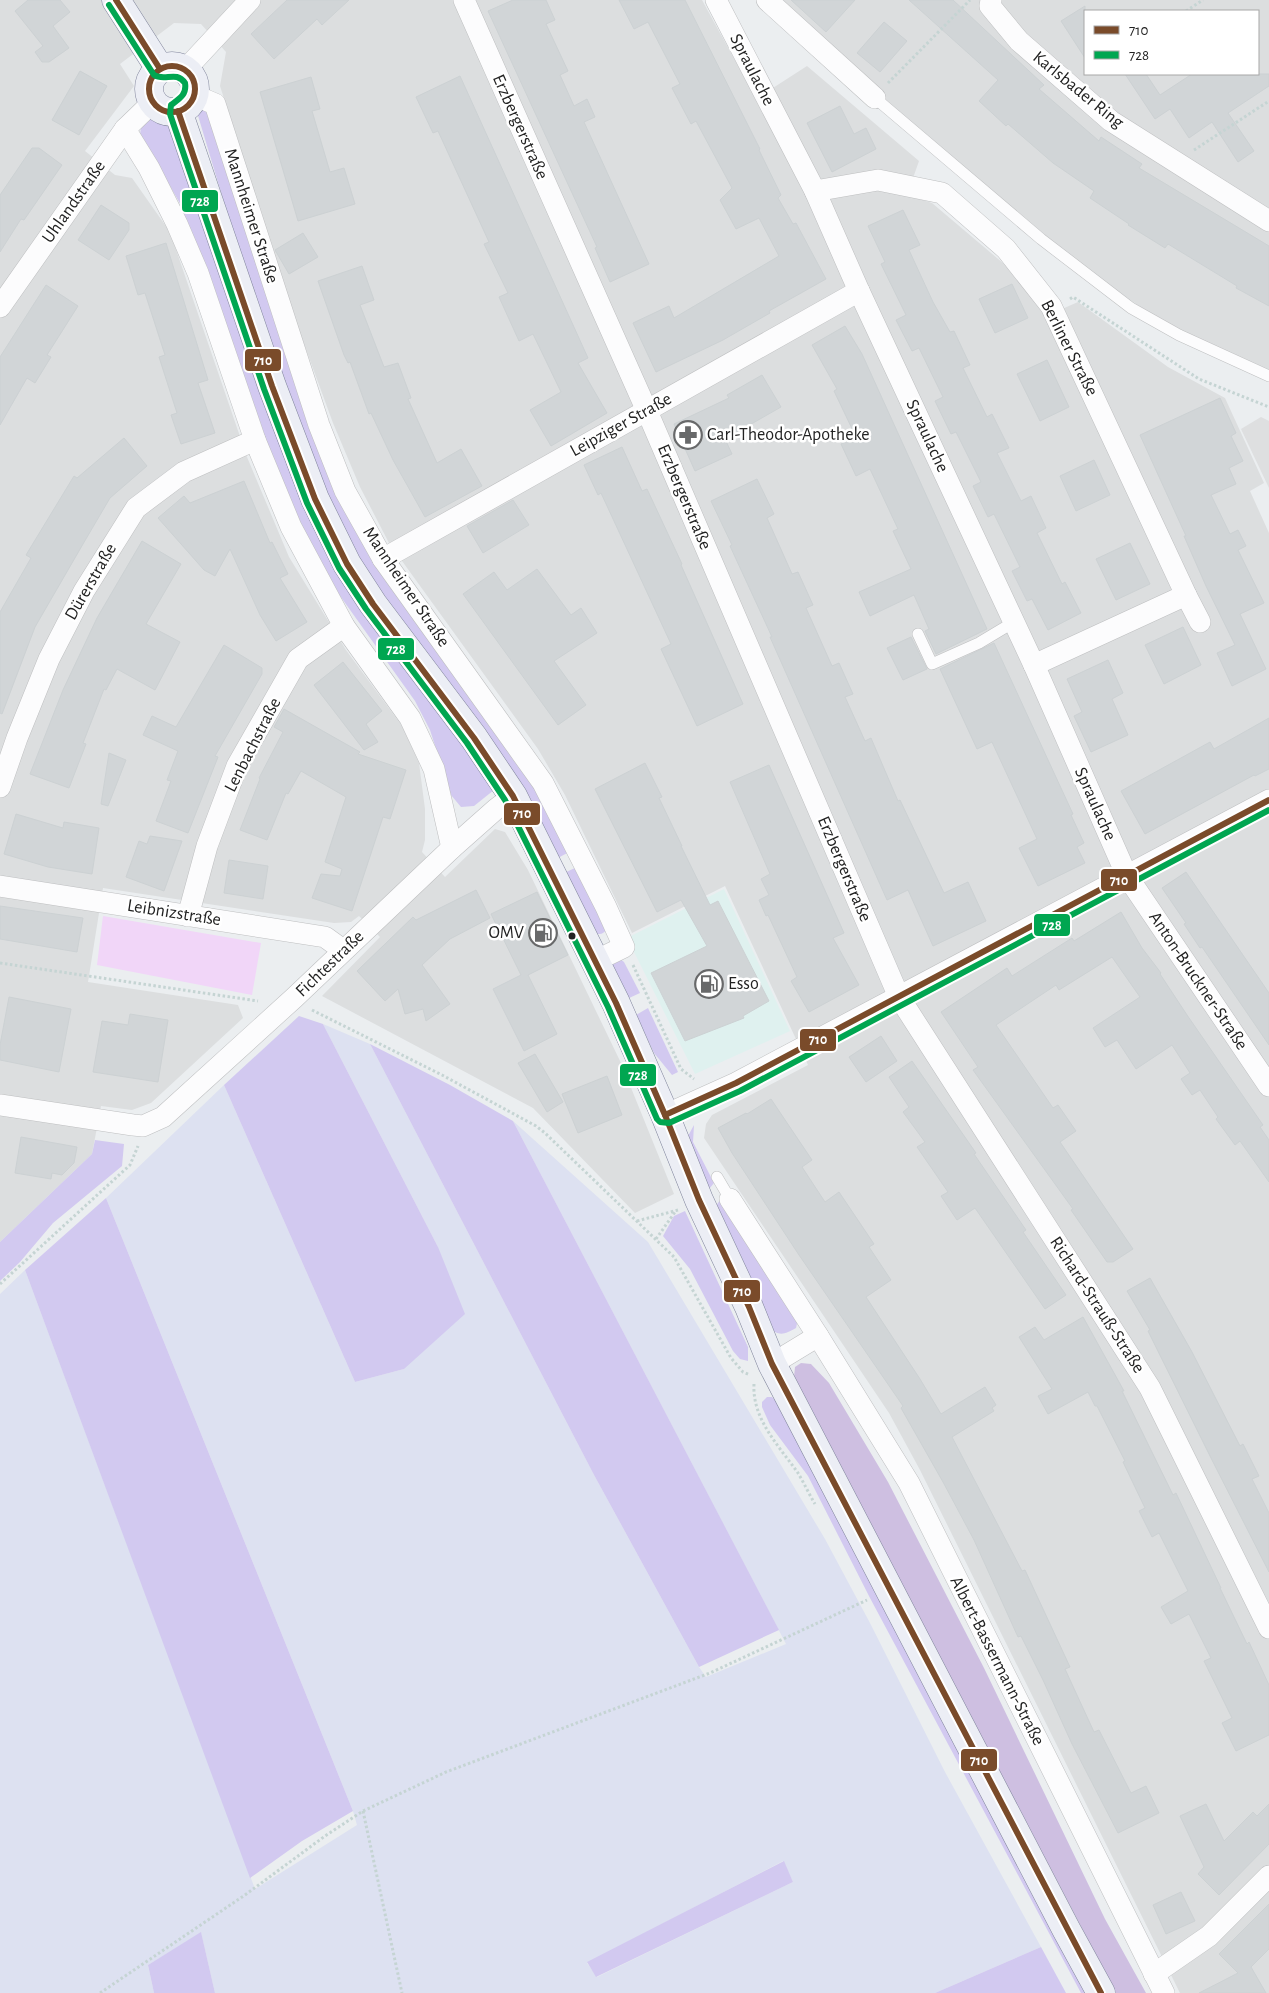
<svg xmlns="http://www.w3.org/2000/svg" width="1269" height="1993" font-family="'Alegreya Sans',sans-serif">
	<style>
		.residential { fill: #dcdedf; fill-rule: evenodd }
		.commercial { fill: #dff1ef }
		.farmland { fill: #dde1f1; fill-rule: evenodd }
		.grass { fill: #d2c9f0 }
		.forest { fill: #cebfe1 }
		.park { fill: #f1d6f8 }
		.parking { fill: #dedfe0 }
		.building { fill: #d1d5d7; stroke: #ccd1d3 }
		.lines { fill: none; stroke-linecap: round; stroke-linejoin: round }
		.service-casing { stroke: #bebfc0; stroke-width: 12 }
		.minor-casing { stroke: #bebfc0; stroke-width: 22 }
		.secondary-casing { stroke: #81859c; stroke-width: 29 }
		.path { stroke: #c5d4d3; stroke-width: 3; stroke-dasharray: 2.5 2.5; stroke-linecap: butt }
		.service { stroke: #fcfcfd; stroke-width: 11 }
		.minor { stroke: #fcfcfd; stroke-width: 21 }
		.secondary { stroke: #eceef5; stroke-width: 28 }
		.bus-1-casing { stroke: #fff; stroke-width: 10 }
		.bus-2-casing { stroke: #fff; stroke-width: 10 }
		.bus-1 { stroke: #7a4b2a; stroke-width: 6 }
		.bus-2 { stroke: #00a651; stroke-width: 6 }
		.bus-dot { fill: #222; stroke: #fff; stroke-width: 2 }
		.labels { text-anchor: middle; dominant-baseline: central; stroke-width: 5; stroke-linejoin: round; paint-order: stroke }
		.street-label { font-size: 18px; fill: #222; stroke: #fff }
		.poi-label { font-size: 18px; fill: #222; stroke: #fff; text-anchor: start }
		.line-badge { stroke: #fff; stroke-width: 2 }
		.badge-label { font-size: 14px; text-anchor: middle; font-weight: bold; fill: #fff }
	</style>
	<rect width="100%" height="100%" fill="#ebeef0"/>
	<g class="residential">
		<polygon points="0,0 702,0 756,99 807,66 919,161 907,195 932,203 1030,286 1046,316 1078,302 1168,367 1225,398 1264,483 1250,491 1269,533 1269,1993 1180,1993 920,1470 889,1413 704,1138 706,1124 712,1115 808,1065 725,886 632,933 565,795 538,749 389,543 360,487 333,423 300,333 220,86 226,52 201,24 174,23 120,64 134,86 85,151 115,175 132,178 170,232 247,457 289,557 346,650 402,726 419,763 425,809 425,840 422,852 445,877 495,829 505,832 528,870 621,1063 674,1194 635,1213 533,1108 322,996 380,937 359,916 351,922 334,923 103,888 88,982 238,1005 243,1018 151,1103 132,1110 101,1106 92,1154 0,1242"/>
		<path d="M783,0H1269V370L1159,320L1085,268L924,135L792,13ZM1085,11H1258V74H1085Z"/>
	</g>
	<polygon class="commercial" points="724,889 790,1031 695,1074 627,938"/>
	<path class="farmland" d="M323,1024L370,1044L594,1475L699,1667L706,1677L786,1644L513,1121L648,1242L825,1539L870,1623L945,1772L1041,1947L935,1993H215L201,1933L148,1965L154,1993H0V1294L25,1270L255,1889L357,1825L353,1811L106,1198L224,1085L355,1382L404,1369L438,1247ZM783,1861L793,1882L597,1977L587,1963Z"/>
	<g class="grass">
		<polygon points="206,104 345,504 534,781 571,851 556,859 382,598 349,543 325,494 250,289 196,109 196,105"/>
		<polygon points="150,117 156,117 171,129 277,433 494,790 474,806 461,807 451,795 430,730 415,701 328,579 305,536 274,466 194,249 182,207 140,134 142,123"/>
		<path d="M577,867L607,929C603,934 601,935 594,933L564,873Z"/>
		<polygon points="620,959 624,962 640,993 627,999 612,966 615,960"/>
		<polygon points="648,1008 678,1072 672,1075 654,1053 636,1015"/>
		<polygon points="299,1016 323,1024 438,1247 465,1314 404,1369 355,1382 224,1085"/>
		<polygon points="370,1044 450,1085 513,1121 779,1630 699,1667 594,1475"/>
		<polygon points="694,1125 693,1142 714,1183 709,1189 688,1136"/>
		<polygon points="95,1140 124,1144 122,1166 53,1223 20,1262 0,1281 0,1242 92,1154"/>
		<polygon points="106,1198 353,1811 302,1841 250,1878 25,1270"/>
		<path d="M720,1200L798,1319L796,1328C785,1334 780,1337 769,1328L716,1206Z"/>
		<polygon points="685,1211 748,1347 748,1361 740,1359 733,1351 690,1269 663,1236 674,1216"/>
		<polygon points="767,1397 772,1397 776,1401 1089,1993 1081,1993 870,1598 808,1476 770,1425 762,1407 762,1402"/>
		<polygon points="784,1861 793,1882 596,1977 587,1962"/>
		<polygon points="201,1932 215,1993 154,1993 148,1965"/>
		<polygon points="1041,1947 1066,1993 935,1993"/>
	</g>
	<polygon class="forest" points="801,1363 811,1364 829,1383 888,1482 984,1668 1105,1919 1146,1993 1116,1993 897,1577 794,1377 795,1367"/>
	<polygon class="park" points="103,916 261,943 252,995 97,965"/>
	<polygon class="parking" points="1261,417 1269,421 1269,488 1241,429"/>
	<g class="building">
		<polygon points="28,0 60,0 70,12 53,26 69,48 49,62 42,62 35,52 43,46 15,11"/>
		<polygon points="287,0 349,0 322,25 317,19 274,59 251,34"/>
		<polygon points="513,0 546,0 555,20 546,24 568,71 560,75 574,106 587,99 595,117 584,122 649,264 610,282 595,248 597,247 488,11"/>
		<polygon points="619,0 685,0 760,149 759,150 781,195 778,198 793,224 796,223 826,279 769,311 770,313 723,340 656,372 633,323 669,306 674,318 779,256 759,218 736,229 720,200 732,188 696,121 691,124 672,88 680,84 648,22 634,29"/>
		<polygon points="791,0 855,0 826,32"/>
		<polygon points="909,0 953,0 1044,85 1039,89 1099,141 1101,137 1142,164 1139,168 1269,246 1269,306 1236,288 1237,286 1168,244 1165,248 1128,225 1129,224 1090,198 1094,191 1053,163 1008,124 1006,126 979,101 998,80"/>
		<polygon points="1085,6 1085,58 1061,21"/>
		<polygon points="884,22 907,41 880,72 857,53"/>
		<polygon points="80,71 107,86 79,135 52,120"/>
		<polygon points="1125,74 1146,74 1160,95 1192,74 1269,74 1269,86 1228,113 1254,151 1238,162 1212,122 1189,138 1170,109 1155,119"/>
		<polygon points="460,76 588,358 578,363 607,413 551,446 530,410 561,392 533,334 519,341 499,297 508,293 484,244 489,242 438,131 433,133 416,97"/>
		<polygon points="311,77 320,109 312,111 330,172 344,168 355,204 298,221 260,92"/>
		<polygon points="840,106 854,134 866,128 876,149 832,172 807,123"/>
		<polygon points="32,148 39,148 62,165 24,220 21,219 0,252 0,195"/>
		<polygon points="101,205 129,223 129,230 109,260 78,240"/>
		<polygon points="903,210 920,245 909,250 933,302 950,332 954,331 970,365 963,368 987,417 992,414 1009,448 997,453 1021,501 1031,496 1046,528 1037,533 1062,584 1065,582 1081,613 1048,630 1032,599 1027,601 1012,571 1020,567 994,514 988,517 973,486 981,482 956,432 951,434 935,401 943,397 919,348 912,351 896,320 906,315 881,264 885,262 868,226"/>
		<polygon points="303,233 318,257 289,274 275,250"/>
		<polygon points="166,243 208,380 198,383 215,433 181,444 171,415 177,413 159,357 165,355 145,293 138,295 126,256"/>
		<polygon points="362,266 374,300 360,305 384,367 398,363 411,398 408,399 437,463 461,449 482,486 425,517 393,460 371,413 369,414 350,362 348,363 344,355 318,281"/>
		<polygon points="1012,284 1028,318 995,333 979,299"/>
		<polygon points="46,285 78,306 47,355 51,357 35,383 27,378 0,425 0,357"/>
		<polygon points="845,326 862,354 987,629 936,654 925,631 929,629 914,595 870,616 859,592 911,569 893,531 898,529 870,469 856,476 841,444 856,437 834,391 837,389 812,345"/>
		<polygon points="1047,360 1069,407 1040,421 1017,374"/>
		<polygon points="762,375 781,407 725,439 732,454 695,471 674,424 729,398 727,395"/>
		<polygon points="1220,398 1236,433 1231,436 1243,461 1229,468 1236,484 1211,495 1230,534 1238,530 1246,546 1238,550 1264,603 1240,614 1266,669 1232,686 1217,653 1235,645 1206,586 1184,536 1186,536 1140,435"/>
		<polygon points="124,438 147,466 110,498 83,544 35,627 2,714 0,713 0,612 31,558 26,555 74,476 77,478"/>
		<polygon points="622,447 642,491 647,489 682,564 681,565 743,704 697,726 661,649 671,644 601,493 598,495 584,465"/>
		<polygon points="1094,460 1110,495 1076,511 1060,476"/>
		<polygon points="757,479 774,514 767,518 792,574 798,572 813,605 806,608 832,666 839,663 853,694 845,697 865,741 871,738 898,801 900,800 944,893 968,882 986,921 933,946 908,890 887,900 770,637 772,637 730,546 732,545 711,501"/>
		<polygon points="244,481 270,543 272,542 288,574 280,578 307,622 276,641 260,615 230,549 215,576 204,570 158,518 184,496 190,503"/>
		<polygon points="513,500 529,525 483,553 467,526"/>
		<polygon points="142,541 181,564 146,624 180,642 155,690 117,669 106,690 104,689 83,743 86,744 69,788 30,774 63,690 97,618"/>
		<polygon points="1130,543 1150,584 1116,600 1096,559"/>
		<polygon points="537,569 571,615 581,608 597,633 554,661 586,705 558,725 463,594 494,572 507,590"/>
		<polygon points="1183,627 1201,665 1164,684 1145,645"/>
		<polygon points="911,637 927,669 903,680 887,648"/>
		<polygon points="994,643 1073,814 1071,815 1084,843 1077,847 1085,863 1038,886 1019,848 1037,839 992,742 977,749 940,669"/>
		<polygon points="224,645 262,668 262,674 215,756 218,757 188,833 156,821 171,781 167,780 178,751 143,735 152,716 176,727"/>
		<polygon points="1108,660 1123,693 1112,699 1128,735 1091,752 1074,716 1082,712 1067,679"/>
		<polygon points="343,662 382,711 366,724 378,742 364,750 314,685"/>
		<polygon points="284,709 360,752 358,754 406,770 390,819 383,817 352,911 312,898 321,874 340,876 342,869 325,862 346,797 301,771 288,794 286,793 267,840 240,830 260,779 259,778 283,732 274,727"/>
		<polygon points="1269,718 1269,769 1255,776 1254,775 1145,834 1121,791 1210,742 1214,749"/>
		<polygon points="109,753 126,760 108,806 101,804"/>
		<polygon points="645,763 662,797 659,798 682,846 681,846 710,905 718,901 769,1001 743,1016 744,1018 685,1041 651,973 707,946 681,900 657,912 595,789"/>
		<polygon points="769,765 844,933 833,938 859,985 809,1012 791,981 797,977 768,915 766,916 759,900 769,895 761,879 770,874 730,782"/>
		<polygon points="16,814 63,828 64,822 99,828 92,874 48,867 4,854"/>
		<polygon points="150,836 182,841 164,891 126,877 139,841 147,844"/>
		<polygon points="229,860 268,866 263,899 224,893"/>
		<polygon points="1186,872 1269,993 1269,1045 1202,947 1200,948 1184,924 1186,923 1162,888"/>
		<polygon points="476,890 490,918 450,939 422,965 450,1004 426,1021 423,1009 405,1014 398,989 385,1001 357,971 413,917 416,920"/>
		<polygon points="537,892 568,955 528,975 557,1034 524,1051 493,989 521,975 491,914"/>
		<polygon points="0,906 83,918 77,952 0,939"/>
		<polygon points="1121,912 1142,948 1161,973 1160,974 1187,1015 1263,1125 1260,1127 1269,1140 1269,1182 1240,1141 1235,1145 1216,1119 1218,1117 1200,1090 1192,1095 1181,1079 1190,1073 1172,1045 1136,1069 1117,1040 1105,1047 1093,1028 1140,997 1112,957 1059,990 1056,985 996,1025 1053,1108 1058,1105 1076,1131 1060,1142 1133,1249 1113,1262 1107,1262 1071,1210 1073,1209 973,1070 978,1067 941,1012 1007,968 1012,976 1072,938 1074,941"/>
		<polygon points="9,997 71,1009 59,1072 0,1060 0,1045"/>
		<polygon points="130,1014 168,1020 158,1082 93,1072 102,1021 128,1025"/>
		<polygon points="881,1036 897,1061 866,1082 849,1057"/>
		<polygon points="535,1054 563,1102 547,1112 518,1063"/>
		<polygon points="912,1061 976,1153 974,1154 1026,1230 1023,1232 1066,1295 1045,1309 975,1208 957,1220 941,1196 948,1192 917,1147 925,1142 903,1112 909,1107 889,1077"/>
		<polygon points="607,1076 622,1115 578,1133 562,1094"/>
		<polygon points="771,1099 812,1160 802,1167 825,1202 839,1192 874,1244 869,1247 891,1280 866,1297 920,1379 941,1414 985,1387 996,1405 992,1408 994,1411 952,1437 1022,1571 1025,1570 1037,1596 1070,1667 1065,1669 1094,1732 1099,1730 1131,1793 1146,1786 1159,1813 1118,1833 1072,1744 1043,1680 1021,1636 1018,1637 974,1540 943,1482 901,1408 903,1406 799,1255 732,1153 718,1128 746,1113 747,1114"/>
		<polygon points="21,1137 77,1147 74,1163 62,1175 52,1173 51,1179 15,1173"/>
		<polygon points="1150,1278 1192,1352 1240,1446 1243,1444 1259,1476 1252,1479 1269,1513 1269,1572 1212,1460 1148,1331 1150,1330 1127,1291"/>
		<polygon points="1083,1317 1124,1391 1122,1391 1173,1495 1176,1493 1221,1588 1220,1588 1247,1644 1249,1642 1269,1685 1269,1735 1236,1751 1222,1723 1232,1718 1204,1661 1211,1658 1189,1614 1171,1624 1161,1607 1188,1591 1159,1533 1152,1537 1139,1511 1145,1508 1123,1462 1125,1461 1097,1406 1095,1406 1088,1392 1048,1414 1038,1396 1052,1389 1019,1337 1035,1327 1044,1340"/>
		<polygon points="1206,1804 1224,1841 1253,1812 1257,1816 1269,1804 1269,1844 1219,1895 1198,1874 1204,1867 1180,1816"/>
		<polygon points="1181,1892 1195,1921 1166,1934 1153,1905"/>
		<polygon points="1269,1904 1269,1949 1251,1967 1266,1993 1199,1993 1238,1973 1219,1954"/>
	</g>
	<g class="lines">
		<defs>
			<g id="service">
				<polyline points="875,98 1041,239 1131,308 1179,335 1269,376"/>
				<polyline points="918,634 932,664 979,643 1014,622"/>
				<polyline points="717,1177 730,1199"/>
			</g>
			<g id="minor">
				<polyline points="464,0 647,411 899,997 1150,1388 1269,1628"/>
				<polyline points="716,0 815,191 859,291 1034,665 1127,876 1269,1086"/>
				<polyline points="767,0 875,98"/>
				<polyline points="991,0 990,6 1019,41 1111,121 1269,221"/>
				<polyline points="185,70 250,0"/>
				<polyline points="194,95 215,104 319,425 345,491 383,559 543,783 606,907 624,947 595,961"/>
				<polyline points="125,129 149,168 177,224 198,273 255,440 291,527 344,626 410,718 434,769 452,848"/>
				<polyline points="815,191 878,180 942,193 1006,249 1051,306 1186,595 1034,665"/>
				<polyline points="0,307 125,129 153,102"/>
				<polyline points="383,559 859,291"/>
				<polyline points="1186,595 1200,622"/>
				<polyline points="0,787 17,738 49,659 84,591 136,508 184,472 255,440"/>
				<polyline points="0,886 325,937 343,950"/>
				<polyline points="188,916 207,846 237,766 298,659 344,626"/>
				<polyline points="0,1105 133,1125 143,1126 163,1117 294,998 452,848 496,809 513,796"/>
				<polyline points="665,1115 736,1083 1269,800"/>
				<polyline points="730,1199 818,1336 909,1483 1164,1993"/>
				<polyline points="772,1364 818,1336"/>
				<polyline points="1154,1974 1209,1936 1269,1876"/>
			</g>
			<g id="secondary">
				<polyline points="116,0 160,69"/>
				<circle cx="172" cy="89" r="23"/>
				<polyline points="178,111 272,386 315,499 347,564 373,604 474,738 513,796 616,1003 665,1115 699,1200 749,1307 772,1364 1066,1929 1101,1993"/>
			</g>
		</defs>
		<use href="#service" class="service-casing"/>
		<use href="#minor" class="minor-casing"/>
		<use href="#secondary" class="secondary-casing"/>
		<g class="path">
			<polyline points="1186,11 1203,0"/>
			<polyline points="888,83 970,0"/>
			<polyline points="1194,150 1269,101"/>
			<polyline points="1070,299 1073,297 1199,379 1269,407"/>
			<polyline points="0,963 258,1001"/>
			<polyline points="633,965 681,1069 694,1079"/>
			<polyline points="312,1010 442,1075 536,1126 545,1133 674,1257 731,1358 743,1372 750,1375"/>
			<polyline points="637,1221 678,1210"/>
			<polyline points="656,1239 675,1212"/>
			<polyline points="0,1284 130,1165 138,1146"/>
			<path d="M754,1384C752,1419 779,1446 798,1473C804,1483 809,1494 815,1504"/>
			<polyline points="363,1811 402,1993"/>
			<polyline points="100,1993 245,1895 325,1836 363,1811 446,1772 710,1673 867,1600"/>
		</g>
		<use href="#service" class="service"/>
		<use href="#minor" class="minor"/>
		<use href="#secondary" class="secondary"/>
		<defs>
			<g id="bus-1">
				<polyline points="116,0 160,69"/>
				<circle cx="172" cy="89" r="23"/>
				<polyline points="178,111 272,386 315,499 347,564 373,604 474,738 513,796 616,1003 665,1115 699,1200 749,1307 772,1364 1101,1993"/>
				<polyline points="665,1115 736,1083 1269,800"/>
			</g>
			<path id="bus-2" d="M109,5L154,75C165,82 176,70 185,83C187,95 179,99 171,105L170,114L264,389L307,503L339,568L366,609L467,743L505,800L608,1007L657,1119L660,1122L669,1123L740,1091L1269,810"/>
		</defs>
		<use href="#bus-1" class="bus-1-casing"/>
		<use href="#bus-2" class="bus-2-casing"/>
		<use href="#bus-1" class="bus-1"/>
		<use href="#bus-2" class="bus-2"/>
	</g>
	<defs>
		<symbol id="pharmacy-ring" viewBox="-11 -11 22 22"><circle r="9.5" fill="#fff" stroke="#68696a" stroke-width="1.5"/><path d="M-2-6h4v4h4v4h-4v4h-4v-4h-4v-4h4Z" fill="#68696a"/></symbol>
		<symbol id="fuel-ring" viewBox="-11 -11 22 22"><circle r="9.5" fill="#fff" stroke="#68696a" stroke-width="1.5"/><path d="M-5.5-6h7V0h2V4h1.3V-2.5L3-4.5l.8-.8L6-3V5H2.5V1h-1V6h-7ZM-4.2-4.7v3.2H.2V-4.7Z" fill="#68696a"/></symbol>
	</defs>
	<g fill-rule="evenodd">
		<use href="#pharmacy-ring" x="672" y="419" width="32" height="32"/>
		<use href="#fuel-ring" x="527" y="917" width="32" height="32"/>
		<use href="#fuel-ring" x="693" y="968" width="32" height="32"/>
	</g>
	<circle class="bus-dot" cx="572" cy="936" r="4.5"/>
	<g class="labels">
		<g class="street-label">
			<text transform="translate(752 70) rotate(63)">Spraulache</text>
			<text transform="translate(1078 90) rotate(39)">Karlsbader Ring</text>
			<text transform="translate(520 127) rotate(66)">Erzbergerstraße</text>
			<text transform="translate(74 202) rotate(-55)">Uhlandstraße</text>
			<text transform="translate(251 216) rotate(72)">Mannheimer Straße</text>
			<text transform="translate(1069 348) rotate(63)">Berliner Straße</text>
			<text transform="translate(621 425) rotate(-29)">Leipziger Straße</text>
			<text transform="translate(927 436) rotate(65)">Spraulache</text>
			<text transform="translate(684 497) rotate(67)">Erzbergerstraße</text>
			<text transform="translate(91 582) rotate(-60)">Dürerstraße</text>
			<text transform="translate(406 587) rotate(56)">Mannheimer Straße</text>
			<text transform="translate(253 745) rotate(-63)">Lenbachstraße</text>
			<text transform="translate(1095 804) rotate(66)">Spraulache</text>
			<text transform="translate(844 869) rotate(67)">Erzbergerstraße</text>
			<text transform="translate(174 913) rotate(9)">Leibnizstraße</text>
			<text transform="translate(330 964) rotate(-44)">Fichtestraße</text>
			<text transform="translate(1198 981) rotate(56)">Anton-Bruckner-Straße</text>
			<text transform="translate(1097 1305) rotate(57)">Richard-Strauß-Straße</text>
			<text transform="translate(997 1661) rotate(63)">Albert-Bassermann-Straße</text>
		</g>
		<g class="poi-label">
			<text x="707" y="435">Carl-Theodor-Apotheke</text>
			<text x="524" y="933" text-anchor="end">OMV</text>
			<text x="728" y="984">Esso</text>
		</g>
	</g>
	<g class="line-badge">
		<rect x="181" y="189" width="38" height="24" rx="5" fill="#00a651"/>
		<rect x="244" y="348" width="38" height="24" rx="5" fill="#7a4b2a"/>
		<rect x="377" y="637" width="38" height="24" rx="5" fill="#00a651"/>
		<rect x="503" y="802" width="38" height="24" rx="5" fill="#7a4b2a"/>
		<rect x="1100" y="868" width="38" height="24" rx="5" fill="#7a4b2a"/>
		<rect x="1033" y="913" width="38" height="24" rx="5" fill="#00a651"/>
		<rect x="799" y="1028" width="38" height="24" rx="5" fill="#7a4b2a"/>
		<rect x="619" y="1063" width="38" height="24" rx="5" fill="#00a651"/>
		<rect x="723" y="1279" width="38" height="24" rx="5" fill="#7a4b2a"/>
		<rect x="960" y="1748" width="38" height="24" rx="5" fill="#7a4b2a"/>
	</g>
	<g class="badge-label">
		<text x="200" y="206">728</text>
		<text x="263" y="365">710</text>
		<text x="396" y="654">728</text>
		<text x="522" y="818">710</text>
		<text x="1119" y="885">710</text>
		<text x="1052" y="930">728</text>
		<text x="818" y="1044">710</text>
		<text x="638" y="1080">728</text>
		<text x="742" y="1296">710</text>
		<text x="979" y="1765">710</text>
	</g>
	<rect x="1084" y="10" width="175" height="65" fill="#ffffff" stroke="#a7a7a7"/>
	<rect x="1094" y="26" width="25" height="8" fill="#7a4b2a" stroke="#a7a7a7"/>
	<text x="1129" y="35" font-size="15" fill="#222222">710</text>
	<rect x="1094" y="51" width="25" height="8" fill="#00a651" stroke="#a7a7a7"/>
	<text x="1129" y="60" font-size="15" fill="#222222">728</text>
</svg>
